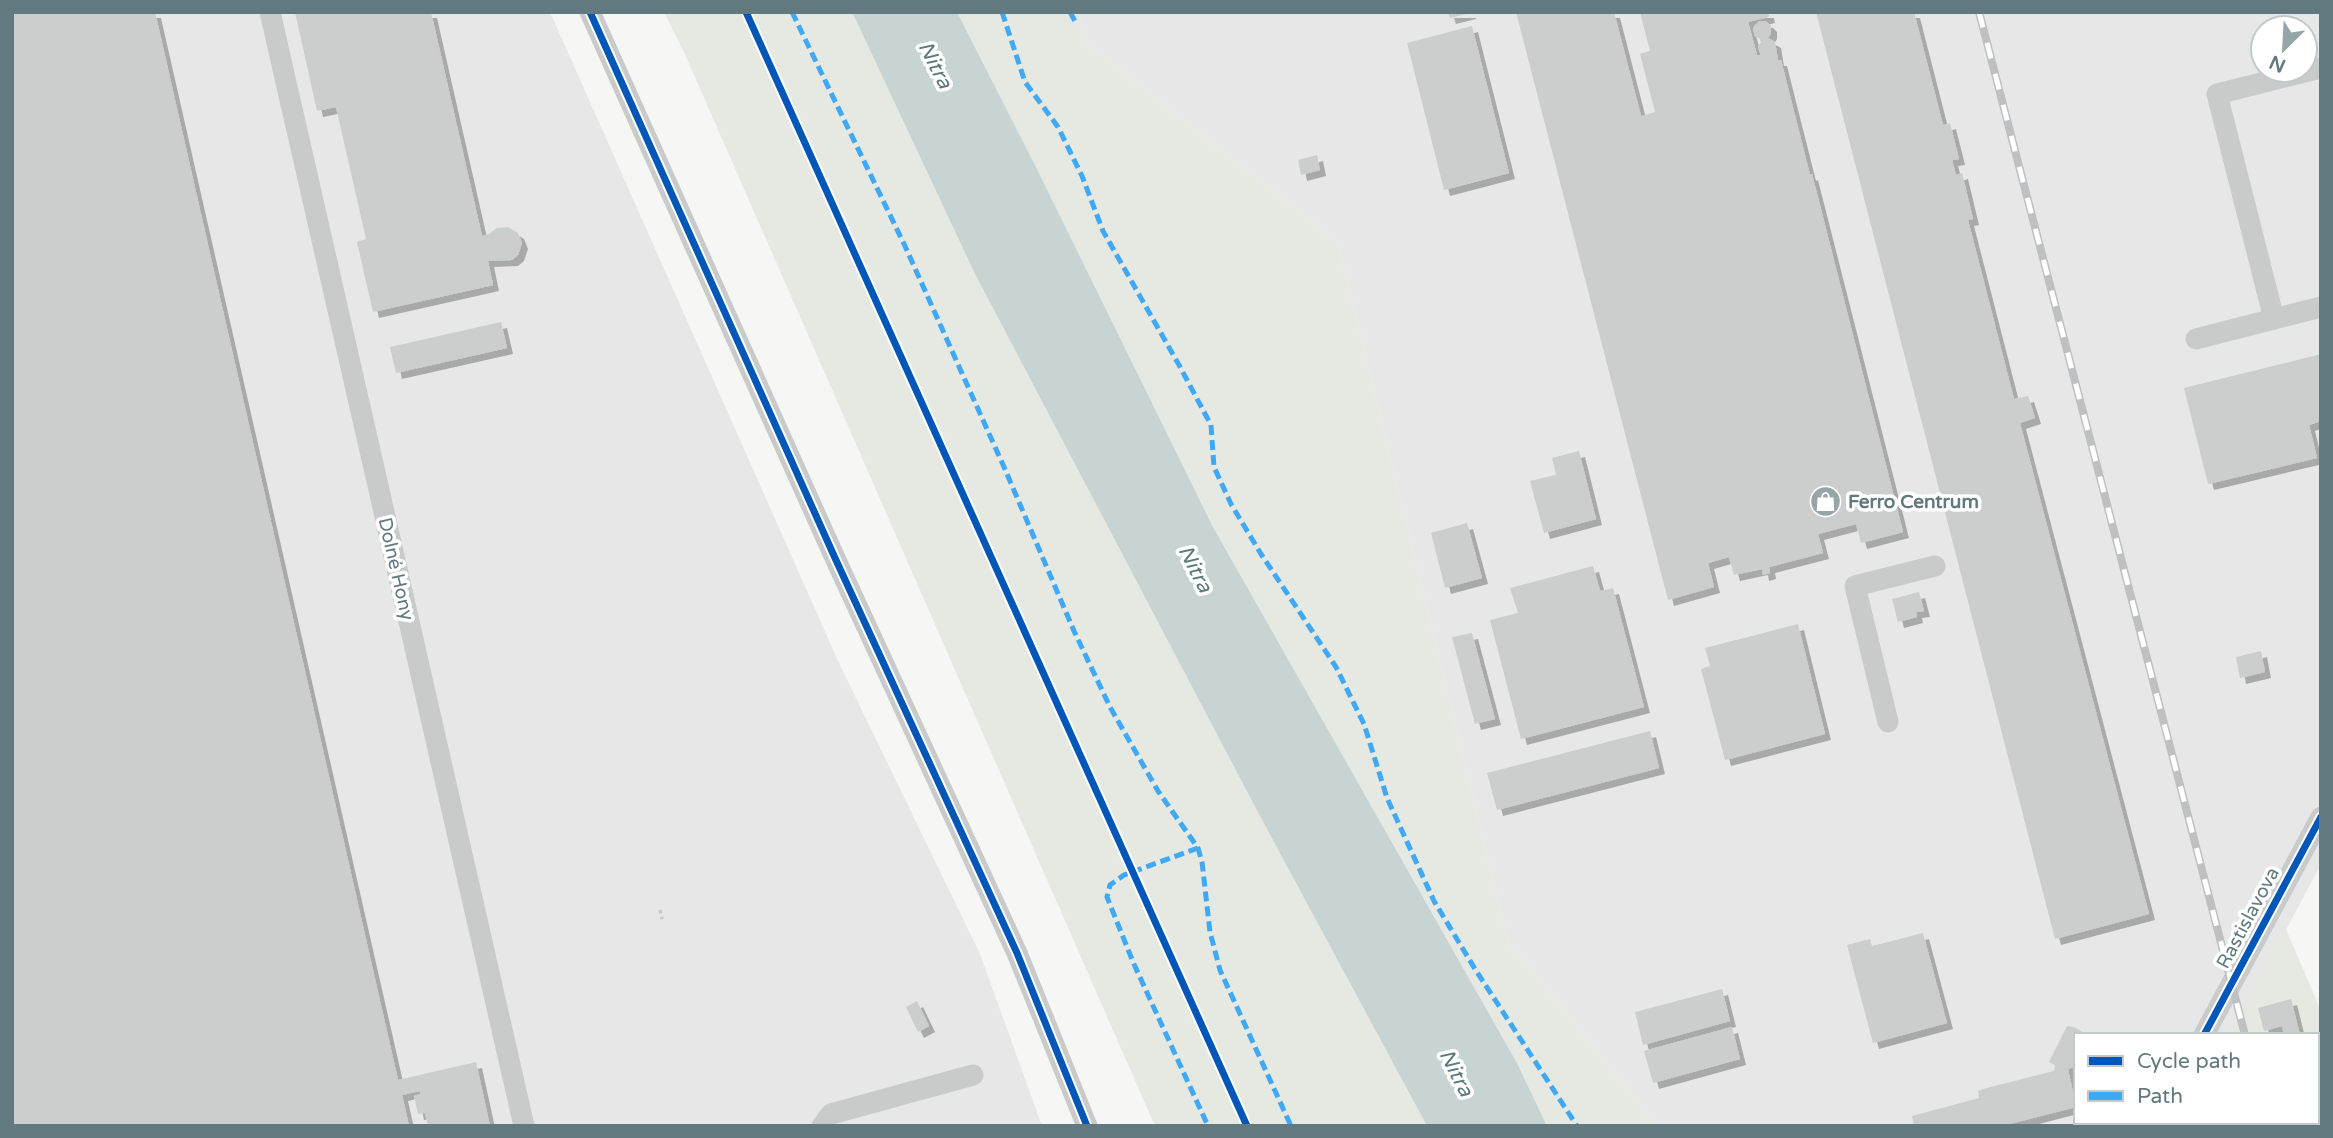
<svg xmlns="http://www.w3.org/2000/svg" width="2333" height="1138" font-family="'Varela Round',sans-serif">
	<style>
		.built { fill: #e6e7e6; fill-rule: evenodd }
		.green { fill: #e6e8e2 }
		.water { fill: #c8d4d4 }
		.building { fill: #cccece; filter: url(#shadow) }
		.lines { fill: none; stroke-linecap: round; stroke-linejoin: round }
		.path { stroke: #c7c9c9; stroke-width: 3.5; stroke-dasharray: 3.5 3.5; stroke-linecap: butt }
		.minor { stroke: #c9cbcb; stroke-width: 21 }
		.rail-casing { stroke: #bfc0c1; stroke-width: 8 }
		.rail { stroke: #fff; stroke-width: 5; stroke-dasharray: 16; stroke-linecap: butt }
		.quiet { stroke: #3fa9f5; stroke-width: 5; stroke-dasharray: 10 5; stroke-linecap: butt }
		.cycleway-casing { stroke: #fff; stroke-width: 11 }
		.cycleway { stroke: #0057b8; stroke-width: 7 }
		.labels { text-anchor: middle; dominant-baseline: central; stroke-width: 7; stroke-linejoin: round; paint-order: stroke }
		.poi-label { font-size: 19px; font-weight: bold; fill: #627a7f; stroke: #fff; text-anchor: start }
		.street-label { font-size: 19px; fill: #627a7f; stroke: #fff }
		.water-label { font-size: 21px; font-style: italic; fill: #5d797b; stroke: #fff }
	</style>
	<defs>
		<filter id="shadow"><feDropShadow dx="6" dy="6" stdDeviation="0" flood-color="#0004"/></filter>
	</defs>
	<rect width="100%" height="100%" fill="#f6f6f5"/>
	<g class="built">
		<polygon points="12,12 550,12 839,663 980,954 1042,1126 12,1126"/>
		<path d="M1079,12H2321V864L2230,1035H2076V1122H2185L2183,1126H1657L1508,941L1338,242L1087,44ZM2263,28H2305V70H2263Z"/>
	</g>
	<g class="green">
		<polygon points="664,12 852,12 975,274 1262,820 1427,1126 1155,1126 684,52"/>
		<polygon points="957,12 1079,12 1087,44 1338,242 1508,941 1657,1126 1547,1126 1517,1063 1213,527 1036,167"/>
		<polygon points="2285,927 2321,1011 2321,1126 2183,1126 2185,1122 2317,1122 2317,1035 2230,1035"/>
	</g>
	<polygon class="water" points="852,12 957,12 1036,167 1213,527 1517,1063 1547,1126 1427,1126 1262,820 975,274"/>
	<g class="building">
		<polygon points="12,12 155,12 398,1080 476,1062 490,1126 428,1126 425,1113 418,1114 414,1096 421,1094 420,1091 402,1095 409,1126 12,1126"/>
		<polygon points="295,12 431,12 482,236 489,234 497,228 508,227 518,233 522,243 518,255 512,260 488,261 493,285 373,312 357,242 366,239 336,107 317,111"/>
		<polygon points="1448,12 1470,12 1470,13 1450,18"/>
		<polygon points="1516,12 1614,12 1641,116 1655,112 1640,54 1650,51 1640,12 1768,12 1769,17 1748,22 1757,55 1761,55 1758,47 1762,40 1755,36 1753,29 1755,25 1760,21 1767,22 1771,26 1771,33 1768,38 1775,42 1778,60 1781,60 1810,175 1812,174 1903,532 1861,543 1856,524 1818,534 1823,553 1769,567 1770,573 1763,575 1762,569 1734,575 1729,557 1708,563 1714,587 1668,600"/>
		<polygon points="1816,12 1914,12 1943,125 1950,123 1959,159 1952,160 1956,175 1962,173 1973,219 1968,220 2014,399 2028,396 2035,418 2020,423 2149,914 2055,939"/>
		<polygon points="1472,26 1509,173 1444,190 1407,43"/>
		<polygon points="1317,155 1320,170 1301,175 1298,160"/>
		<polygon points="501,322 507,348 396,373 390,347"/>
		<polygon points="2321,354 2321,421 2309,425 2317,458 2208,484 2184,388"/>
		<polygon points="1579,451 1596,519 1544,533 1530,481 1556,475 1552,458"/>
		<polygon points="1467,523 1482,578 1445,588 1431,533"/>
		<polygon points="1593,566 1600,591 1613,588 1644,707 1521,739 1490,620 1518,613 1510,588"/>
		<polygon points="1919,592 1924,611 1916,612 1917,617 1898,622 1892,599"/>
		<polygon points="1798,624 1825,734 1725,760 1701,669 1710,666 1705,648"/>
		<polygon points="1472,633 1495,719 1475,724 1452,637"/>
		<polygon points="2261,651 2265,672 2240,678 2236,657"/>
		<polygon points="1650,731 1659,768 1497,810 1487,773"/>
		<polygon points="1923,933 1947,1023 1873,1043 1847,945 1870,939 1872,946"/>
		<polygon points="1722,989 1730,1021 1643,1045 1635,1012"/>
		<polygon points="2291,999 2300,1035 2284,1035 2282,1026 2264,1031 2258,1008"/>
		<polygon points="917,1001 929,1026 918,1032 906,1007"/>
		<polygon points="2067,1026 2074,1027 2088,1035 2076,1035 2076,1066 2068,1069 2076,1107 2002,1126 1914,1126 1912,1116 1979,1098 1978,1091 1983,1089 2054,1071 2055,1065 2049,1062"/>
		<polygon points="1732,1027 1740,1059 1653,1083 1644,1051"/>
	</g>
	<g class="lines">
		<polyline class="path" points="660,910 662,919"/>
		<g class="minor">
			<polyline points="270,12 524,1126"/>
			<polyline points="590,12 835,558 1017,953 1087,1126"/>
			<polyline points="2274,319 2217,94 2321,68"/>
			<polyline points="2196,339 2321,307"/>
			<polyline points="1888,722 1855,586 1935,566"/>
			<polyline points="2204,1035 2321,817"/>
			<polyline points="822,1126 831,1114 973,1075"/>
			<polyline points="2152,1126 2154,1122"/>
		</g>
		<defs>
			<g id="rail">
				<polyline points="1979,12 2245,1035"/>
				<polyline points="2267,1122 2268,1126"/>
			</g>
		</defs>
		<use href="#rail" class="rail-casing"/>
		<use href="#rail" class="rail"/>
		<g class="quiet">
			<polyline points="792,12 905,246 1004,467 1074,631 1110,707 1158,791 1198,848 1202,862 1210,932 1220,970 1291,1126"/>
			<polyline points="1002,12 1025,82 1058,127 1082,176 1103,231 1179,365 1211,425 1214,467 1231,504 1261,554 1336,667 1364,724 1387,798 1434,901 1475,969 1577,1126"/>
			<polyline points="1070,12 1077,25"/>
			<polyline points="1198,848 1124,875 1110,885 1107,897 1133,962 1208,1126"/>
		</g>
		<defs>
			<g id="cycleway">
				<polyline points="590,12 835,558 1017,953 1087,1126"/>
				<polyline points="746,12 1247,1126"/>
				<polyline points="2204,1035 2321,817"/>
			</g>
		</defs>
		<use href="#cycleway" class="cycleway-casing"/>
		<use href="#cycleway" class="cycleway"/>
	</g>
	<defs>
		<symbol id="shop-disc" viewBox="-11 -11 22 22"><circle r="9.5" fill="#96a5a8" stroke="#fff"/><path d="M-5-2.5h2.3a2.7 3.5 0 0 1 5.4 0H5L5.5 6h-11ZM-1.5-2.5h3a1.5 2.3 0 0 0-3 0Z" fill="#fff"/></symbol>
	</defs>
	<g fill-rule="evenodd">
		<use href="#shop-disc" x="1808" y="484" width="35" height="35"/>
	</g>
	<g class="labels">
		<g class="poi-label">
			<text x="1848" y="502">Ferro Centrum</text>
		</g>
		<g class="street-label">
			<text transform="translate(396 569) rotate(77)">Dolné Hony</text>
			<text transform="translate(2248 918) rotate(-62)">Rastislavova</text>
		</g>
		<g class="water-label">
			<text transform="translate(935 65) rotate(63)">Nitra</text>
			<text transform="translate(1195 569) rotate(63)">Nitra</text>
			<text transform="translate(1456 1073) rotate(63)">Nitra</text>
		</g>
	</g>
	<rect width="2333" height="1138" fill="none" stroke="#627a7f" stroke-width="28"/>
	<rect x="2074" y="1033" width="245" height="91" fill="#ffffff" stroke="#c0cacc" stroke-width="2"/>
	<rect x="2088" y="1056" width="35" height="10" fill="#0057b8" stroke="#c0cacc" stroke-width="2"/>
	<text x="2137" y="1068" font-size="21" fill="#627a7f">Cycle path</text>
	<rect x="2088" y="1091" width="35" height="10" fill="#3fa9f5" stroke="#c0cacc" stroke-width="2"/>
	<text x="2137" y="1103" font-size="21" fill="#627a7f">Path</text>
	<g transform="translate(2284 49) rotate(204)"><circle r="33" fill="#ffffff" stroke="#c0cacc" stroke-width="2"/>
	<path d="M0-5L12 26L0 18L-12 26Z" fill="#96a5a8"/>
	<text y="-10" font-size="19" font-weight="bold" text-anchor="middle" fill="#627a7f">N</text>
	</g>
</svg>
